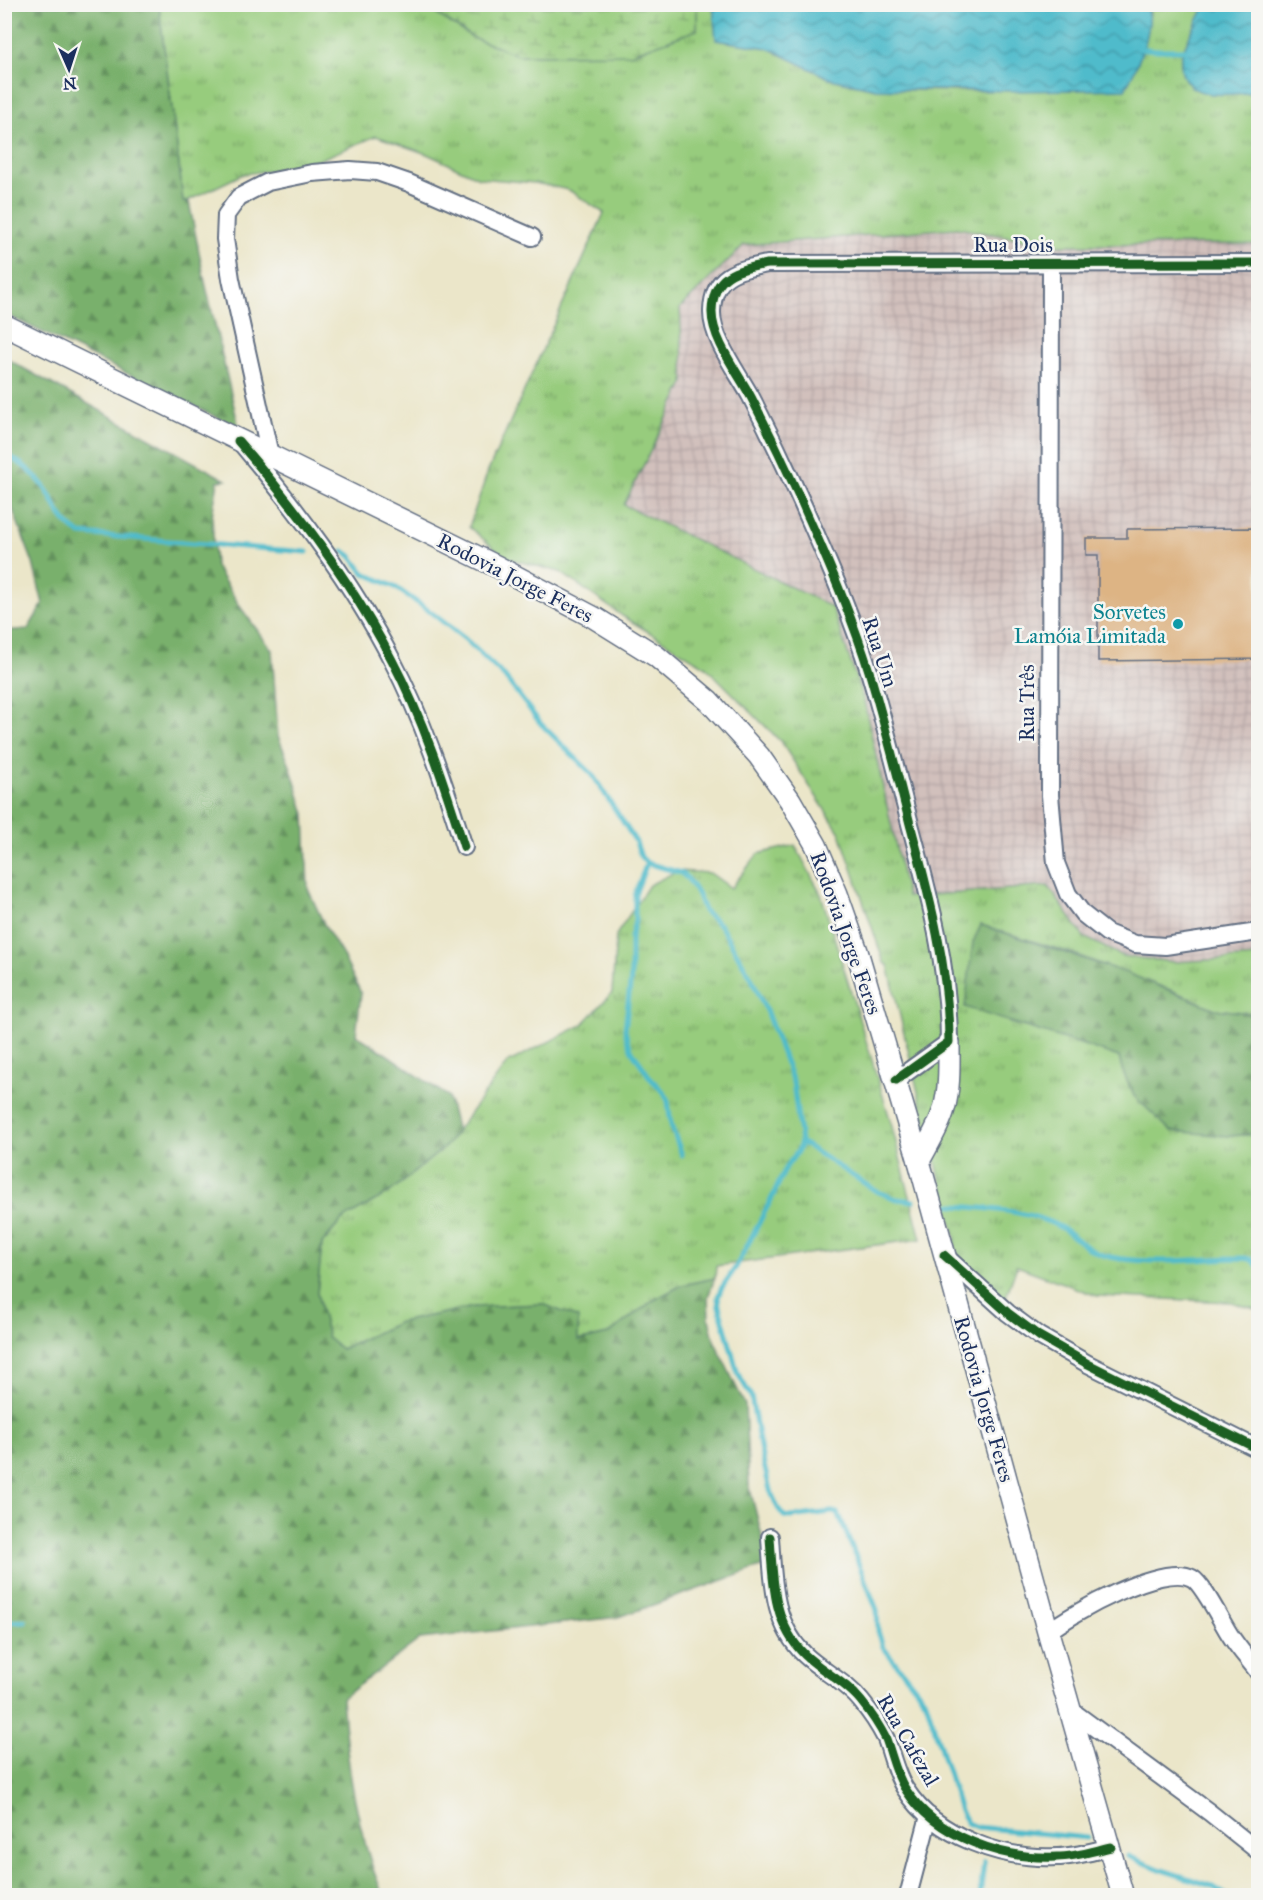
<svg xmlns="http://www.w3.org/2000/svg" width="1263" height="1900" font-family="'IM FELL Great Primer',serif">
	<style>
		.industrial { fill: url(#industrial-grid) }
		.grass { fill: url(#grass-tufts); stroke: #597e6e; stroke-width: 1.5 }
		.forest { fill: url(#forest-firs); stroke: #4a7065; stroke-width: 1.5 }
		.wetland { fill: url(#wetland-marsh); stroke: #597e6e; stroke-width: 1.5 }
		.water { fill: url(#water-waves); stroke: #357594; stroke-width: 1.5 }
		.lines { fill: none; stroke-linecap: round; stroke-linejoin: round }
		.stream { stroke: #4fbbcb; stroke-width: 5 }
		.building { fill: #ddb484 }
		.minor-casing { stroke: #646f83; stroke-width: 20 }
		.major-casing { stroke: #646f83; stroke-width: 24 }
		.minor { stroke: #fff; stroke-width: 16 }
		.major { stroke: #fff; stroke-width: 21 }
		.cycleway-casing { stroke: #f6f6f2; stroke-width: 13 }
		.cycleway { stroke: #1b5e20; stroke-width: 9 }
		.culture-dot { fill: #0f9aa8; stroke: #f6f6f2; stroke-width: 2 }
		.labels { text-anchor: middle; dominant-baseline: central; stroke-width: 5; stroke-linejoin: round; paint-order: stroke }
		.street-label { font-size: 21px; fill: #1b2f5e; stroke: #f6f6f2 }
		.culture-label { font-size: 21px; fill: #0d838f; stroke: #f6f6f2; text-anchor: end }
	</style>
	<defs>
		<pattern id="industrial-grid" width="8" height="8" patternUnits="userSpaceOnUse" patternTransform="scale(1.5)"><rect width="8" height="8" fill="#d1c0bc"/><path d="M0 4h8M4 0v8" fill="none" stroke="#b3a5a4"/></pattern>
		<pattern id="grass-tufts" width="24" height="20" patternUnits="userSpaceOnUse" patternTransform="scale(1.5)"><rect width="24" height="20" fill="#97cc7d"/><path d="M3 7l-1-3M5 7V3M7 7l1-3M15 17l-1-3M17 17v-4M19 17l1-3" fill="none" stroke="#7aa66a"/></pattern>
		<pattern id="forest-firs" width="22" height="20" patternUnits="userSpaceOnUse" patternTransform="scale(1.5)"><rect width="22" height="20" fill="#79b06c"/><path d="M5 1l3.5 6h-7zM16 11l3.5 6h-7z" fill="#62905c"/></pattern>
		<pattern id="wetland-marsh" width="20" height="14" patternUnits="userSpaceOnUse" patternTransform="scale(1.5)"><rect width="20" height="14" fill="#97cc7d"/><path d="M1 5h8M5 5V1M11 12h8M15 12V8" fill="none" stroke="#7aa66a"/></pattern>
		<pattern id="water-waves" width="16" height="10" patternUnits="userSpaceOnUse" patternTransform="scale(1.5)"><rect width="16" height="10" fill="#4fbbcb"/><path d="M0 5q4-4 8 0t8 0" fill="none" stroke="#4198a8"/></pattern>
	</defs>
	<rect width="100%" height="100%" fill="#f6f6f2"/>
	<filter id="ink" filterUnits="userSpaceOnUse"><feTurbulence type="fractalNoise" baseFrequency=".0167" numOctaves="2"/><feDisplacementMap in="SourceGraphic" scale="12" xChannelSelector="R" yChannelSelector="G"/><feConvolveMatrix kernelMatrix="1 2 1 2 8 2 1 2 1" color-interpolation-filters="sRGB"/></filter>
	<filter id="wash" filterUnits="userSpaceOnUse"><feTurbulence type="fractalNoise" baseFrequency=".008" numOctaves="4" result="noise"/><feDisplacementMap in="SourceGraphic" scale="24" xChannelSelector="R" yChannelSelector="G"/><feGaussianBlur stdDeviation="1.35" result="paint"/><feColorMatrix in="noise" values="0 0 0 0 0 0 0 0 0 0 0 0 0 0 0 0 0 1.4 0 .05"/><feComposite in="paint" operator="in"/></filter>
	<g filter="url(#wash)">
		<rect width="100%" height="100%" fill="#ebe6c9"/>
		<polygon class="industrial" points="957,228 1057,245 1258,244 1258,957 1174,962 1122,956 1084,937 1048,886 907,898 864,701 623,505 684,383 680,308 744,245"/>
		<g class="grass">
			<path d="M159,5H425L433,12L474,38L518,55L630,54L697,30V5H713L717,40L768,48L831,79L876,89L953,91L1125,89L1146,41L1150,12L1146,5H1206C1200,16 1181,50 1181,60C1180,104 1230,94 1258,92V244L1057,245L957,228L744,245L680,308L684,383L624,505L832,607L864,701L907,897L1048,886L1084,937L1122,956L1174,962L1258,957V1014L1215,1009L1176,992L1074,954L981,925L1009,1023L1057,1035L1119,1057L1123,1072L1228,1136L1258,1134V1310L1231,1302L1097,1296L1017,1266L1002,1308L964,1284L954,1240H956L921,1105L888,965L884,963L840,833L781,742L705,666L624,617L560,572L506,558L469,527L488,471L604,213L569,190L535,183L479,178L427,154L376,136L302,167L243,174L183,203C177,136 166,71 159,5Z"/>
			<polygon points="795,845 821,894 890,1119 921,1239 716,1266 715,1278 682,1285 654,1300 608,1334 577,1341 577,1318 543,1304 474,1307 400,1322 341,1349 327,1338 317,1293 322,1244 342,1220 390,1192 445,1147 507,1063 582,1025 612,993 616,935 649,885 677,871 710,873 731,888 758,854"/>
		</g>
		<g class="forest">
			<path d="M4,5H159C166,71 177,136 183,202H189L205,282L239,428L5,314Z"/>
			<path d="M5,358L226,480L218,481L212,516L215,566L241,608L272,650L278,736L290,766L305,814L308,889L325,926L342,954L361,993L356,1035C388,1053 416,1076 448,1096L457,1132L445,1147L390,1192L342,1220L322,1243L317,1293L328,1338L341,1349L400,1322L474,1307L543,1304L578,1318V1341L608,1334L654,1300L682,1285L715,1278L708,1297L709,1319L714,1340L745,1405L749,1485L769,1564L619,1617L420,1639L342,1698C347,1765 357,1833 383,1895H5L4,631L28,629L43,604L33,563L5,489Z"/>
			<path d="M981,925L1127,973L1215,1009L1258,1014V1134L1228,1136L1171,1131L1134,1096L1123,1072L1119,1057C1068,1039 1016,1025 965,1007L973,942Z"/>
		</g>
		<polygon class="wetland" points="425,5 697,5 697,30 630,54 518,55 474,38 433,12"/>
		<g class="water">
			<path d="M1206,4L1258,5V92C1230,94 1179,104 1181,60C1181,50 1200,16 1206,4Z"/>
			<path d="M1146,5C1157,24 1136,70 1125,89L1020,91L876,89L831,79L768,48L716,40L713,5Z"/>
		</g>
		<g class="lines">
			<g class="stream">
				<polyline points="1137,48 1157,50 1191,50"/>
				<path d="M4,454C21,462 37,476 47,491C57,508 63,525 81,534L307,552"/>
				<polyline points="344,551 351,556 364,573 395,587 428,610 465,639 504,676 541,724 592,774 636,842 641,857 647,863 681,873 688,879 698,895 704,911 720,925 751,977 767,1013 793,1082 801,1142 798,1151 786,1167 774,1194 736,1267 721,1289 718,1297 719,1306 738,1374 751,1396 761,1452 770,1490 778,1508 784,1516 790,1517 832,1512 837,1513 840,1517 877,1610 878,1631 883,1647 926,1701 960,1811 967,1823 976,1827 1087,1838"/>
				<polyline points="647,863 635,894 635,921 631,937 631,976 625,1030 627,1039 632,1051 651,1079 664,1092 668,1101 671,1125 682,1155"/>
				<polyline points="801,1142 876,1191 897,1199 914,1201"/>
				<path d="M947,1205C984,1209 1026,1209 1060,1227C1078,1237 1084,1250 1106,1256C1149,1266 1201,1258 1245,1258L1252,1260L1258,1266"/>
				<polyline points="4,1622 25,1621"/>
				<polyline points="1128,1856 1162,1870 1212,1886 1228,1896"/>
				<polyline points="980,1896 984,1862"/>
			</g>
		</g>
		<g id="blocks">
			<polygon class="building" points="1258,528 1258,659 1098,661 1098,555 1086,555 1086,538 1127,538 1127,529"/>
		</g>
	</g>
	<g filter="url(#ink)">
		<use href="#blocks" fill-opacity="0" stroke="#646f83" stroke-width="1.5"/>
		<g class="lines">
			<defs>
				<g id="minor">
					<polyline points="1051,263 1050,795 1056,863 1068,894 1083,914 1107,933 1135,944 1165,946 1258,932"/>
					<path d="M241,443C297,510 352,582 392,660C423,719 444,783 464,847"/>
					<polyline points="270,455 231,279 225,239 226,215 239,197 268,182 312,173 350,170 377,172 409,183 532,237"/>
					<path d="M896,1080L949,1042C949,968 929,895 910,824C897,773 884,721 869,671C851,613 823,549 798,494C783,461 767,428 751,397C738,373 711,338 712,311C713,274 737,270 767,264L1258,263"/>
					<polyline points="945,1256 1008,1313 1039,1336 1088,1364 1258,1449"/>
					<path d="M770,1537C773,1579 772,1623 805,1655C823,1672 846,1682 861,1701C870,1712 880,1727 886,1739C892,1755 896,1776 906,1790C936,1837 1004,1860 1057,1857C1075,1857 1093,1851 1111,1847"/>
					<path d="M1048,1632C1072,1613 1163,1562 1192,1578C1203,1584 1222,1623 1230,1635C1238,1648 1249,1660 1258,1672"/>
					<polyline points="1072,1711 1209,1812 1258,1851"/>
					<polyline points="908,1896 929,1816"/>
				</g>
				<g id="major">
					<polyline points="4,325 498,567 595,618 656,656 709,701 759,756 790,800 816,845 837,894 857,951 919,1161 1048,1632 1123,1896"/>
					<path d="M919,1161C928,1144 939,1127 944,1109C950,1088 949,1064 949,1042"/>
				</g>
			</defs>
			<use href="#minor" class="minor-casing"/>
			<use href="#major" class="major-casing"/>
			<use href="#minor" class="minor"/>
			<use href="#major" class="major"/>
			<defs>
				<g id="cycleway">
					<path d="M238,441C296,508 351,581 392,660C423,719 444,783 464,847"/>
					<path d="M896,1080L949,1042C949,968 929,895 910,824C897,773 884,721 869,671C851,613 823,549 798,494C783,461 767,428 751,397C738,373 711,338 712,311C713,274 737,270 767,264L1258,263"/>
					<polyline points="944,1255 1008,1313 1039,1336 1088,1364 1258,1449"/>
					<path d="M770,1537C773,1579 772,1623 805,1655C823,1672 846,1682 861,1701C870,1712 880,1727 886,1739C892,1755 896,1776 906,1790C936,1837 1004,1860 1057,1857C1075,1857 1093,1851 1111,1847"/>
				</g>
			</defs>
			<use href="#cycleway" class="cycleway-casing"/>
			<use href="#cycleway" class="cycleway"/>
		</g>
	</g>
	<circle class="culture-dot" cx="1178" cy="624" r="6"/>
	<g class="labels">
		<g class="street-label">
			<text x="1013" y="245">Rua Dois</text>
			<text transform="translate(515 578) rotate(27)">Rodovia Jorge Feres</text>
			<text transform="translate(880 652) rotate(72)">Rua Um</text>
			<text transform="translate(1027 703) rotate(-90)">Rua Três</text>
			<text transform="translate(846 933) rotate(70)">Rodovia Jorge Feres</text>
			<text transform="translate(984 1399) rotate(74)">Rodovia Jorge Feres</text>
			<text transform="translate(908 1740) rotate(60)">Rua Cafezal</text>
		</g>
		<g class="culture-label">
			<text x="1166" y="612">Sorvetes<tspan x="1166" dy="24">Lamóia Limitada</tspan></text>
		</g>
	</g>
	<rect width="1263" height="1900" fill="none" stroke="#f6f6f2" stroke-width="24"/>
	<g transform="translate(69 69) rotate(177)" stroke="#f6f6f2" stroke-width="4.5" paint-order="stroke">
	<path d="M0-4.5L10 22L0 15L-10 22Z" fill="#1b2f5e"/>
	<text y="-9" font-size="16" font-weight="bold" text-anchor="middle" fill="#1b2f5e">N</text>
	</g>
</svg>
